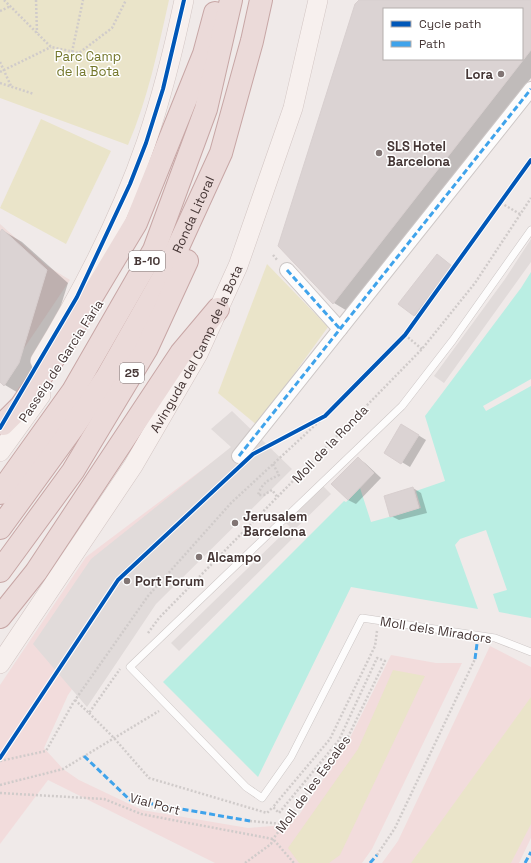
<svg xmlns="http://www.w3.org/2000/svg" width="531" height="863" font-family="'Space Grotesk',sans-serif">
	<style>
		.commercial { fill: #f2dcdc }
		.education { fill: #eedddb }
		.green { fill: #eae4c9 }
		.parking { fill: #e1dbda }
		.water { fill: #baeee3 }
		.pier { fill: #f0eae9 }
		.shadow { fill: #0003; fill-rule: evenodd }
		.building { fill: #dbd3d3; stroke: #d8cfcf; fill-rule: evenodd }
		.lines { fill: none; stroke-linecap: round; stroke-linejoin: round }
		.lane-casing { stroke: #ccc6c5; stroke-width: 8 }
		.street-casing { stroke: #ccc6c5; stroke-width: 16 }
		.secondary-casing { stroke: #d2c5c3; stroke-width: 20 }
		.highway-casing { stroke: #c7a6a5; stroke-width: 24 }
		.path { stroke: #d0cbca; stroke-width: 2.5; stroke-dasharray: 2 2; stroke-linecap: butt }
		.lane { stroke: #fdfcfc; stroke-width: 7 }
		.street { stroke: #fdfcfc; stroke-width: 14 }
		.secondary { stroke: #f7f0ee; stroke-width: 19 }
		.highway { stroke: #ebdad9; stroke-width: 22 }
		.quiet { stroke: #3fa3eb; stroke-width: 3; stroke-dasharray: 6 3; stroke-linecap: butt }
		.cycleway-casing { stroke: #fff; stroke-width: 6 }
		.cycleway { stroke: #0057b8; stroke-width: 4 }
		.poi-dot { fill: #817574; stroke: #fff; stroke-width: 1.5 }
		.labels { text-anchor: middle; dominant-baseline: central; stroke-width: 3; stroke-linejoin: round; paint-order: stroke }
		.shield { fill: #fff; stroke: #7d7272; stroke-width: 1 }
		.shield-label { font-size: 12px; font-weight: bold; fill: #453635 }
		.park-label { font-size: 13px; fill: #73762a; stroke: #fff }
		.poi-label { font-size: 13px; font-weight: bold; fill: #453635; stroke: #fff; text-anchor: start }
		.street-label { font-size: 13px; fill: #453635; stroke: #fff }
	</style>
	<rect width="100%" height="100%" fill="#f0eae9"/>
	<g class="commercial">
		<polygon points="231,448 163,558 68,695 44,748 63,769 79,780 142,810 248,828 273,826 299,815 347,744 391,655 436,663 462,663 372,849 362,863 215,863 48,780 0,844 0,685 86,557"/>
		<polygon points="490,646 531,667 531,838 519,863 382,863 398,841"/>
	</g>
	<polygon class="education" points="0,224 47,266 70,280 0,384"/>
	<g class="green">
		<path d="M0,0H169C158,49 148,99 128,145L0,98Z"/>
		<polygon points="41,119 111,151 66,244 0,208"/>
		<polygon points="267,264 328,327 257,425 218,393"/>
		<polygon points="393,670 425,676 340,855 329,863 299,863 288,848 358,749"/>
		<polygon points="531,697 531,824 511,863 411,863"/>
	</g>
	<g class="parking">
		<polygon points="531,239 531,262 444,383 434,376 505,279"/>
		<polygon points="232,411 292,469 156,604 87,707 33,644 91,559 231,447 211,429"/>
		<polygon points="323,486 331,494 295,529 298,533 179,651 171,643 290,527 286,523"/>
	</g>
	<polygon class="water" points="531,272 531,618 499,612 493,594 507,590 486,530 460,539 455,545 478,609 351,587 258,777 163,682 344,501 346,502 360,488 371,522 421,508 416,491 445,481 425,416 521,288"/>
	<polygon class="pier" points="531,379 531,386 486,411 483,406"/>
	<g class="shadow">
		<path d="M361,0H531V78L349,312L334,303L280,246ZM384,9H522V59H384Z"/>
		<polygon points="2,230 22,242 68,283 39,375 25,397 5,385 0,380 0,234"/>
		<polygon points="441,258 455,269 418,317 414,315"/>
		<polygon points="402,425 426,440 410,467 385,452"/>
		<polygon points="358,458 365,463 381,478 356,504 348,500"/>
		<polygon points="413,488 421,493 427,513 399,520 391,516"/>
	</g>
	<g class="building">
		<path d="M359,0H531V50L333,304L278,246L355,4ZM384,9H522V59H384Z"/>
		<polygon points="2,229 47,270 19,363 4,386 0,382 0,232"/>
		<polygon points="437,254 452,266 414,316 398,304"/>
		<polygon points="401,424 419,435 401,464 384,453"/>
		<polygon points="358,457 374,473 348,500 331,484"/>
		<polygon points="413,487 419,508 390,517 384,496"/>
	</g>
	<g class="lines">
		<defs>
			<polyline id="lane" points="531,230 453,340 402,406 130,667 246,787 262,798 291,757 362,618 495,638 531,652"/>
			<g id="street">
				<polyline points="287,270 340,329"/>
				<polyline points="239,456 531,89"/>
			</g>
			<g id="secondary">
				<path d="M40,361C82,292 120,219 146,143C162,96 174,48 184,0"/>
				<polyline points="0,452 41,395"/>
				<path id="s1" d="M0,664L133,466L198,354L238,266L293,108L318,0"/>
			</g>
			<g id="highway">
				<polyline points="3,424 21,406 64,343 136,223 204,54 215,13"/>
				<polyline points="0,493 73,391 154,250 206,109 231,0"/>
				<path id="s2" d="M0,528L72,429L107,377L167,271L221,153L252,41L261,0"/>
				<polyline points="0,571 73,471 147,348 187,261"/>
				<polyline points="0,617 36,572 181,353 218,309"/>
			</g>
		</defs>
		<use href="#lane" class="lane-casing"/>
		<use href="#street" class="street-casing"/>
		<use href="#secondary" class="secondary-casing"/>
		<use href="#highway" class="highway-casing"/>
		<g class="path">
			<polyline points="4,0 51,47 79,53 112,28 126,0"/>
			<polyline points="36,0 37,33"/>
			<polyline points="0,11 11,6"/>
			<polyline points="72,52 83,0"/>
			<polyline points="0,62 11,86"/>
			<polyline points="0,72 51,47"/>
			<polyline points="0,83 34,94"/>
			<polyline points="501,203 520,214"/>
			<polyline points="273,255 278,261"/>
			<polyline points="405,335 422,349"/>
			<polyline points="264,449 321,418"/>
			<path d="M273,464L279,475C268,480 262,483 258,495H264L272,490L278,498"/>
			<polyline points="148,633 159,618 422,349 475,283 531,198"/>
			<polyline points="75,700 89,713 120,669"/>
			<polyline points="89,713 114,738 149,778 267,813 273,807"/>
			<polyline points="0,758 118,580 236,469"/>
			<polyline points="0,761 46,751 73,703 148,596 231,503 325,416 405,335 531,160"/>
			<polyline points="0,785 63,769 159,711"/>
			<polyline points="0,793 104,799 141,814 273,839 294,863"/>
			<polyline points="250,821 283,824"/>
			<polyline points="377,855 395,828 475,659"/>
			<polyline points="245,863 271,844 273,839 346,741 385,661 377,658 339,740 279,813 273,807 330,739 375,646 377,631"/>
		</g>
		<use href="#lane" class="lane"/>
		<use href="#street" class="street"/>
		<use href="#secondary" class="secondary"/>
		<use href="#highway" class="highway"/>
		<g class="quiet">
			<polyline points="287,270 340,329"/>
			<polyline points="239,456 531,89"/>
			<polyline points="475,659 478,636"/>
			<polyline points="84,756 130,800 250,821"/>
			<polyline points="370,863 377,855"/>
			<polyline points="525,863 531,852"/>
		</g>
		<defs>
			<g id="cycleway">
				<polyline points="0,428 77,297 130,184 146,143 163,89 184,0"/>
				<polyline points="0,758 118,580 253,454 325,416 405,335 531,160"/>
			</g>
		</defs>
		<use href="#cycleway" class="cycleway-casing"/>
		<use href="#cycleway" class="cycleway"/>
	</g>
	<g class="poi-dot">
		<circle cx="501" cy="74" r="4"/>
		<circle cx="379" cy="153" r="4"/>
		<circle cx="235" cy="523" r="4"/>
		<circle cx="199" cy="557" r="4"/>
		<circle cx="127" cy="581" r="4"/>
	</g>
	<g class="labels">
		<g class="shield">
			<rect x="129" y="251" width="36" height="20" rx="3"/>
			<rect x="120" y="363" width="24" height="20" rx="3"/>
		</g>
		<g class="shield-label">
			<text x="147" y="261">B-10</text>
			<text x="132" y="373">25</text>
		</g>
		<g class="park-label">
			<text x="88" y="56">Parc Camp<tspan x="88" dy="15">de la Bota</tspan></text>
		</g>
		<g class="poi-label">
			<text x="493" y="74" text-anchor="end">Lora</text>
			<text x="387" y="146">SLS Hotel<tspan x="387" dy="15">Barcelona</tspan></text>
			<text x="243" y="516">Jerusalem<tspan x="243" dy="15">Barcelona</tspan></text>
			<text x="207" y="557">Alcampo</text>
			<text x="135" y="581">Port Forum</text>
		</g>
		<g class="street-label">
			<text stroke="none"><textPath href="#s2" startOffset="369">Ronda Litoral</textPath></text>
			<text stroke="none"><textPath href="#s1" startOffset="372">Avinguda del Camp de la Bota</textPath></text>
			<text transform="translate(61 361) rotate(-57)">Passeig de Garcia Fària</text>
			<text transform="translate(330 444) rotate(-46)">Moll de la Ronda</text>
			<text transform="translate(436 630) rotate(9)">Moll dels Miradors</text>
			<text transform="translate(313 784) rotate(-54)">Moll de les Escales</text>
			<text transform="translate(155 804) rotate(15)">Vial Port</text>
		</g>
	</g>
	<rect x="383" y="8" width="140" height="52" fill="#ffffff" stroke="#b5afae"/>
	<rect x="391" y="21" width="20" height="6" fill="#0057b8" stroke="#b5afae"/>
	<text x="419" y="28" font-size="12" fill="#453635">Cycle path</text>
	<rect x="391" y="41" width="20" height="6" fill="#3fa3eb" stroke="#b5afae"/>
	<text x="419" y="48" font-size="12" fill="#453635">Path</text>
</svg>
